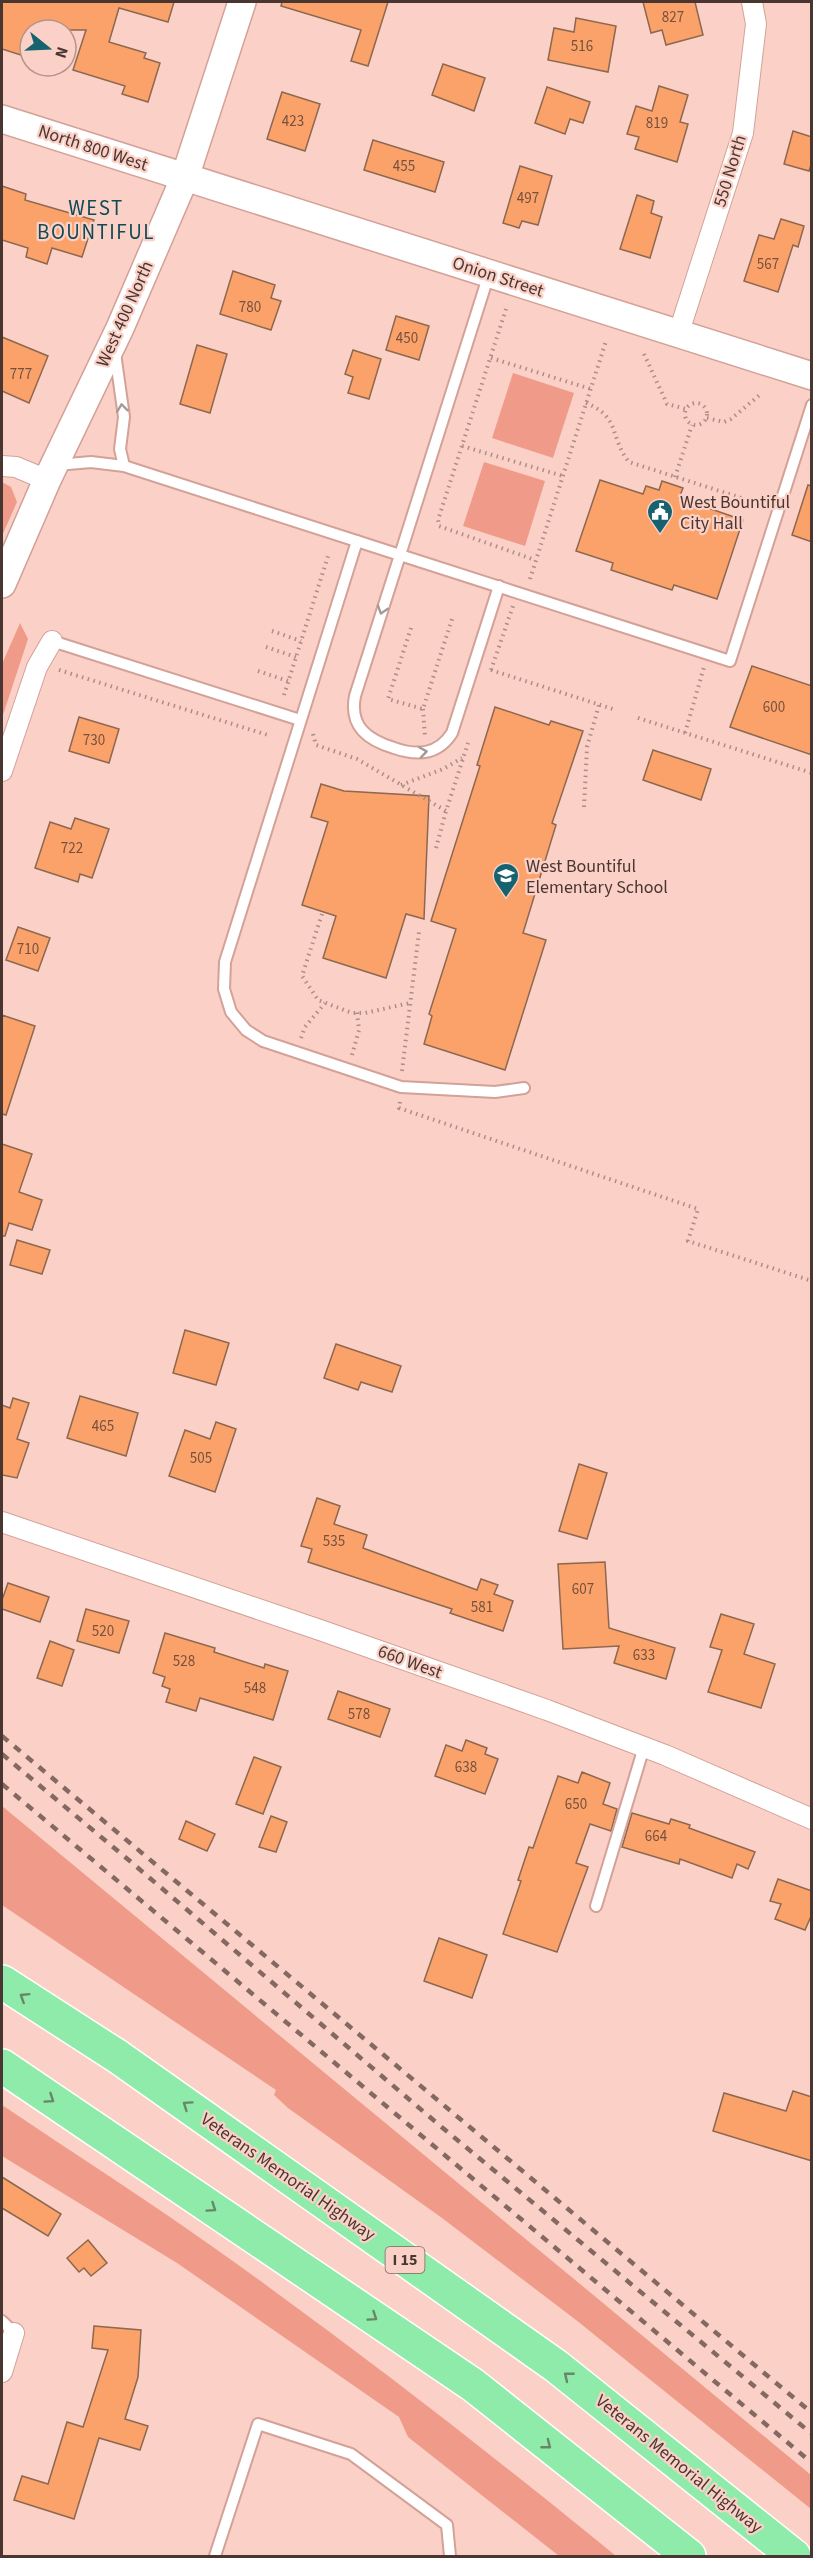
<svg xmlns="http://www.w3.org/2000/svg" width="813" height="2558" font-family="'Source Sans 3',sans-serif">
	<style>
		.green { fill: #f09b89 }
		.building { fill: #faa26a; stroke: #8e674f; stroke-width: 1.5 }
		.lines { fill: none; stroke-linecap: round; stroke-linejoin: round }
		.lane-casing { stroke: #d3a197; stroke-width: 14 }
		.street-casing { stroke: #d3a197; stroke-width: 22 }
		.secondary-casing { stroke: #d3a197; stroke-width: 30 }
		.highway-casing { stroke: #fff; stroke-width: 36 }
		.path { stroke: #ae8d86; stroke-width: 4; stroke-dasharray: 1.5 4.5; stroke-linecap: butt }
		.lane { stroke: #fff; stroke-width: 10 }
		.street { stroke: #fff; stroke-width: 20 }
		.secondary { stroke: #fff; stroke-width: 27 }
		.highway { stroke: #8eeba9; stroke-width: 33 }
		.rail { stroke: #846962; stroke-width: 4.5; stroke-dasharray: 8 8; stroke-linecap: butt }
		.oneway { stroke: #a49a98 }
		.oneway2 { stroke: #698767 }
		.labels { text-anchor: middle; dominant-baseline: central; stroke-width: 4.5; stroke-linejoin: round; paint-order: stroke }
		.number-label { font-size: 15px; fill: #76513f }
		.shield { fill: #fbd1c7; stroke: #7f645e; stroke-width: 1.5 }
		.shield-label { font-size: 16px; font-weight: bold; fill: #4a3631 }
		.street-label { font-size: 18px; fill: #4a3631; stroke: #fbd1c7 }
		.poi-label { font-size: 18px; fill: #4a3631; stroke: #fbd1c7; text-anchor: start }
		.quarter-label { font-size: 21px; letter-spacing: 1.5px; fill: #0f4a55; stroke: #fbd1c7 }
	</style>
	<rect width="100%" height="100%" fill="#fbd1c7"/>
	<g class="green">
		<polygon points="513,373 574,393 553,458 492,438"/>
		<polygon points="484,462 545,481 525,546 463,526"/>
		<polygon points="2,482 11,487 17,502 2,536"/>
		<polygon points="20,623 28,639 2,718 2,664"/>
		<polygon points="2,1806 811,2475 811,2509 576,2320 442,2218 288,2108 274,2095 276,2090 2,1905"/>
		<path d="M2,2105C72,2152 144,2198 213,2247C351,2345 485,2449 616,2556H559L408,2437L399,2417L177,2263L2,2156Z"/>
	</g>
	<g class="building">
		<polygon points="2,2 174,2 168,22 119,8 109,42 146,53 144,58 160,63 148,102 122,94 125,86 73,70 86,30 30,30 30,58 2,49"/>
		<polygon points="282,2 388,2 368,66 351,61 361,30 281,6"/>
		<polygon points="643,2 695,2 703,35 666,45 662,30 651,33"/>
		<polygon points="576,18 616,26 608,72 548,60 554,28 574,32"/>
		<polygon points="443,64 485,78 474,111 432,95"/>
		<polygon points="659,86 688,95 680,122 688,124 677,162 635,149 639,137 627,134 636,106 652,111"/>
		<polygon points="547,87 590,102 583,123 570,119 565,134 535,123"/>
		<polygon points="282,92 320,104 305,151 267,139"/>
		<polygon points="793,131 812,137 812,162 809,171 784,164"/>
		<polygon points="373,140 444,162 435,192 364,170"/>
		<polygon points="520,166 552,176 538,225 522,221 519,228 503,223"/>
		<polygon points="2,186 26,194 25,200 94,220 82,257 52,248 47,264 26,257 28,248 2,240"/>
		<polygon points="637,195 654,201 651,213 662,217 650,258 620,249"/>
		<polygon points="781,219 804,226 798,247 793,245 778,292 744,281 759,235 774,239"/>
		<polygon points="233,271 275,285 271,298 281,301 271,330 220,314"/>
		<polygon points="396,316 429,326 419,360 386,350"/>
		<polygon points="2,337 48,356 29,403 2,391"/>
		<polygon points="197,345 227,354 210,413 180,404"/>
		<polygon points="353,350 381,359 369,399 348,393 353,377 345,374"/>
		<polygon points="600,480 643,494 646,486 659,490 662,481 683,488 679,498 743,520 717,599 674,585 672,590 611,570 613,563 576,551"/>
		<polygon points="808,485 812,486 812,542 792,535"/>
		<polygon points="752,666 812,686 812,755 730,727"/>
		<polygon points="495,707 549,725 551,721 583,731 552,823 556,825 523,933 546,940 505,1070 424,1044 432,1016 429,1014 456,929 431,921 480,766 477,765"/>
		<polygon points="79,717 119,729 109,763 69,751"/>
		<polygon points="653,750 711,769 701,800 643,780"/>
		<polygon points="321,784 344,791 429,796 424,919 406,914 386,978 323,958 336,916 302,905 328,822 311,817"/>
		<polygon points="75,818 109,829 92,878 80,874 78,882 35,868 50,822 71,829"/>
		<polygon points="18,927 50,938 38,971 6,960"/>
		<polygon points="2,1015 35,1026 6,1115 2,1114"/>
		<polygon points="2,1144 32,1154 19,1192 42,1200 32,1230 9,1223 5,1236 2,1236"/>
		<polygon points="17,1240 50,1250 42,1274 10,1265"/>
		<polygon points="185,1330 229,1343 216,1385 173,1373"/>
		<polygon points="336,1344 401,1366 392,1392 361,1382 358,1390 324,1378"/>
		<polygon points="80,1396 138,1413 126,1456 67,1438"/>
		<polygon points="13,1398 29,1403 17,1439 29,1443 17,1478 2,1475 2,1405 10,1408"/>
		<polygon points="216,1422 236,1429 215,1492 169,1476 185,1430 210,1439"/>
		<polygon points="579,1464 607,1473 587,1539 559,1531"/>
		<polygon points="317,1498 340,1506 334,1524 367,1535 363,1548 477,1590 481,1579 498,1585 494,1594 513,1601 503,1631 450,1613 452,1609 308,1562 312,1549 301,1546"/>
		<polygon points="605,1562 609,1628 675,1648 666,1679 614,1663 619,1646 563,1649 558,1564"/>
		<polygon points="8,1583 49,1597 40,1622 2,1609 2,1600"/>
		<polygon points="86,1609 129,1621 119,1653 77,1641"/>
		<polygon points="721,1614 754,1624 744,1654 775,1664 761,1708 708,1692 722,1650 710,1647"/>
		<polygon points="165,1633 215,1648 214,1652 264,1668 265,1664 288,1671 273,1720 200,1698 196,1711 166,1702 170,1689 162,1686 165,1677 153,1673"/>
		<polygon points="50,1641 74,1650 62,1686 37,1678"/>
		<polygon points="338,1691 390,1709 380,1737 328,1719"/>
		<polygon points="466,1740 487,1748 485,1754 498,1759 485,1794 435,1776 446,1745 462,1751"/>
		<polygon points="254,1757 281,1767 263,1814 236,1804"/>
		<polygon points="582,1772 610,1783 603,1804 617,1809 611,1831 590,1824 576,1863 588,1867 557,1952 503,1934 521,1881 518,1880 529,1847 533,1848 558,1776 578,1783"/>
		<polygon points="632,1813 669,1824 671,1819 690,1825 689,1828 755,1852 748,1869 737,1864 732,1878 680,1859 679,1864 622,1847"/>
		<polygon points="271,1816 287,1822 276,1852 259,1847"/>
		<polygon points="186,1821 215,1834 207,1851 179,1839"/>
		<polygon points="778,1879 812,1891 812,1914 805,1930 775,1919 781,1904 770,1901"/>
		<polygon points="439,1938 487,1955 472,1998 424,1981"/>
		<polygon points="793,2091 812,2097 812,2161 713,2131 724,2093 786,2111"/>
		<polygon points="2,2177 61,2214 48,2236 2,2208"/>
		<polygon points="88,2240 107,2263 91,2276 84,2268 79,2272 67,2258"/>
		<polygon points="94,2326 141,2330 138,2377 125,2419 148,2426 140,2450 99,2438 74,2519 14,2500 22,2476 48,2484 67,2422 83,2427 108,2350 92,2348"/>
	</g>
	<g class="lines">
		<defs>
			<g id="lane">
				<polyline points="489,274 400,555 730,661 812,405"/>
				<polyline points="115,353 124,417 120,449 124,466"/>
				<path d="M57,465L91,462L124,466L400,555L355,696C349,727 368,740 394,748C417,756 438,755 452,733L499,586"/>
				<polyline points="357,541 225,962 224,989 231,1012 246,1030 263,1041 401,1087 495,1092 524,1088"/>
				<polyline points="52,641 300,720"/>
				<polyline points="596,1906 644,1747"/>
				<polyline points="2,2321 14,2333"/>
				<polyline points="215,2556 258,2424 351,2454 447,2525 450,2556"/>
			</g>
			<g id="street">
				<polyline points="678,335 743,133 756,24 752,2"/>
				<polyline points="2,466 16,467 47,480"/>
				<polyline points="2,771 37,667 52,641"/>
				<polyline points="2,1522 320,1630 547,1710 665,1755 812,1819"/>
				<polyline points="2,2372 14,2333"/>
			</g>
			<g id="secondary">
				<polyline points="2,119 812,376"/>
				<polyline points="2,584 47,480 120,328 185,177 242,2"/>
			</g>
			<g id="highway">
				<polyline points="2,1982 117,2056 556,2366 794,2556"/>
				<polyline points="2,2066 473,2385 689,2556"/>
			</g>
		</defs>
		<use href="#lane" class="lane-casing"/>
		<use href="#street" class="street-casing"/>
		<use href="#secondary" class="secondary-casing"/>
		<use href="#highway" class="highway-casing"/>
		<g class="path">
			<polyline points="506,309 438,520 439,526 535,560"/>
			<polyline points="644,354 667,404 686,409"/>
			<polyline points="491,358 591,389"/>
			<circle cx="696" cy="414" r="11"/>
			<path d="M586,403C621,417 609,437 629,462L748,500"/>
			<polyline points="707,418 724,422 731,419 762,393"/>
			<polyline points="462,446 563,476"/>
			<polyline points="675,477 692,425"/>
			<polyline points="530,579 606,341"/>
			<polyline points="411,628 388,699 423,709 453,616"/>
			<polyline points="272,631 301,641"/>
			<polyline points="266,647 296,657"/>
			<polyline points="59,670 271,736"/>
			<polyline points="491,670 513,606"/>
			<polyline points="491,670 616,710"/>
			<polyline points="258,671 288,681"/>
			<polyline points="284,695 329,553"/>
			<polyline points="423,709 425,737"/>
			<polyline points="638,718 812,773"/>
			<polyline points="685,733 704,667"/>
			<polyline points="313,734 316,745 357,759 446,811 469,740"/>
			<polyline points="401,785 443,769 462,758"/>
			<polyline points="584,807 587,747 599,705"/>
			<polyline points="436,848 446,811"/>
			<polyline points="322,914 302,976 318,1000 352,1013 365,1013 410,1003"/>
			<polyline points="301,1038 305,1027 325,1003"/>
			<polyline points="352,1055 359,1030 357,1012"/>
			<polyline points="402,1071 419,932"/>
			<polyline points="400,1102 399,1108 698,1209 688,1241 812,1281"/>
		</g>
		<use href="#lane" class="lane"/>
		<use href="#street" class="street"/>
		<use href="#secondary" class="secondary"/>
		<use href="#highway" class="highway"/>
		<g class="rail">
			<polyline points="2,1736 812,2413"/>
			<polyline points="2,1754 131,1862 438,2124 812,2434"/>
			<polyline points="2,1784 812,2463"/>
		</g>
	</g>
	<defs><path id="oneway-chevron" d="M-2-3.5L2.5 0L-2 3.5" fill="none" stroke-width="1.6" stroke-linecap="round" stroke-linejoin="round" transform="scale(1.5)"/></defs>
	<g class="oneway">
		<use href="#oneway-chevron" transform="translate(122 408) rotate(-97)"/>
		<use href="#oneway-chevron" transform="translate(382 610) rotate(108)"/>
		<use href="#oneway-chevron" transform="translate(423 752) rotate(-9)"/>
	</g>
	<g class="oneway2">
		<use href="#oneway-chevron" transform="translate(24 1997) rotate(-148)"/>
		<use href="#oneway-chevron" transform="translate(50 2099) rotate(34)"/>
		<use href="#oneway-chevron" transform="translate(187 2105) rotate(-145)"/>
		<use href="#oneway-chevron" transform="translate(212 2208) rotate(34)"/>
		<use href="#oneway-chevron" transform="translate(373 2317) rotate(34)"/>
		<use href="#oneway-chevron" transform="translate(568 2376) rotate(-141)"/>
		<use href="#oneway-chevron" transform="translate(547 2445) rotate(38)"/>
	</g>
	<defs>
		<symbol id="civic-pin" viewBox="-11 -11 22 30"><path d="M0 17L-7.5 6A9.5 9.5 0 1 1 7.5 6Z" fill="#17626f" stroke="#fbd1c7"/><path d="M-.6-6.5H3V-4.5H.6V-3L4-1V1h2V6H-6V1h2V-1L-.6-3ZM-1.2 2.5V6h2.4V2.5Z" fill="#fff"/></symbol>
		<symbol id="school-pin" viewBox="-11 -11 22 30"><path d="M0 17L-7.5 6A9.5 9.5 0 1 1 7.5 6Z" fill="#17626f" stroke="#fbd1c7"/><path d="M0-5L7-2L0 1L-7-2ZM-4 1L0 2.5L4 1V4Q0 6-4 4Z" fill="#fff"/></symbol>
	</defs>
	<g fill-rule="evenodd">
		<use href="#civic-pin" x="645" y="497" width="30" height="40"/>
		<use href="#school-pin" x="491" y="861" width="30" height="40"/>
	</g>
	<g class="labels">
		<g class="number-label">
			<text x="673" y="17">827</text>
			<text x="582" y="46">516</text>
			<text x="293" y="121">423</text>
			<text x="657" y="123">819</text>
			<text x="404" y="166">455</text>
			<text x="528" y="198">497</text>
			<text x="768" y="264">567</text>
			<text x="250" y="307">780</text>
			<text x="407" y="338">450</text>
			<text x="21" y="374">777</text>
			<text x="774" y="707">600</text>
			<text x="94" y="740">730</text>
			<text x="72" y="848">722</text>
			<text x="28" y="949">710</text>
			<text x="103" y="1426">465</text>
			<text x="201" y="1458">505</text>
			<text x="334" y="1541">535</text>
			<text x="583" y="1589">607</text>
			<text x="482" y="1607">581</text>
			<text x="103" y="1631">520</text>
			<text x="644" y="1655">633</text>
			<text x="184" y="1661">528</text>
			<text x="255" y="1688">548</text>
			<text x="359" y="1714">578</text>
			<text x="466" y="1767">638</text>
			<text x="576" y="1804">650</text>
			<text x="656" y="1836">664</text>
		</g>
		<rect class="shield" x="385.5" y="2247" width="39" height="26" rx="4.5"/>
		<g class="shield-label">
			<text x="405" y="2260">I 15</text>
		</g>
		<g class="street-label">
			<text transform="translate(93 148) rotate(18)">North 800 West</text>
			<text transform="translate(730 171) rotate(-73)">550 North</text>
			<text transform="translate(498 277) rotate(18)">Onion Street</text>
			<text transform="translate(125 314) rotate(-66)">West 400 North</text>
			<text transform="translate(410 1662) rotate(20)">660 West</text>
			<text transform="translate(288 2177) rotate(35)">Veterans Memorial Highway</text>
			<text transform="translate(679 2464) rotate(39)">Veterans Memorial Highway</text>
		</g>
		<g class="poi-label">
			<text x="680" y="502">West Bountiful<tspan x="680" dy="21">City Hall</tspan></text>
			<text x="526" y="866">West Bountiful<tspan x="526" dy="21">Elementary School</tspan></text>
		</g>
		<g class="quarter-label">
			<text x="96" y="208">WEST<tspan x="96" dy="24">BOUNTIFUL</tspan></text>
		</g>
	</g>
	<rect width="813" height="2558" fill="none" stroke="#4a3631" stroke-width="6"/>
	<g transform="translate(48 48) rotate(108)"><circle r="28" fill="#fbd1c7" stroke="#b4938b" stroke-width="1.5"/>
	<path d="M0-4.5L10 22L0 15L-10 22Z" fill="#17626f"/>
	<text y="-9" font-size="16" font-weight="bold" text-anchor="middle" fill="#4a3631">N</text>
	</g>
</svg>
